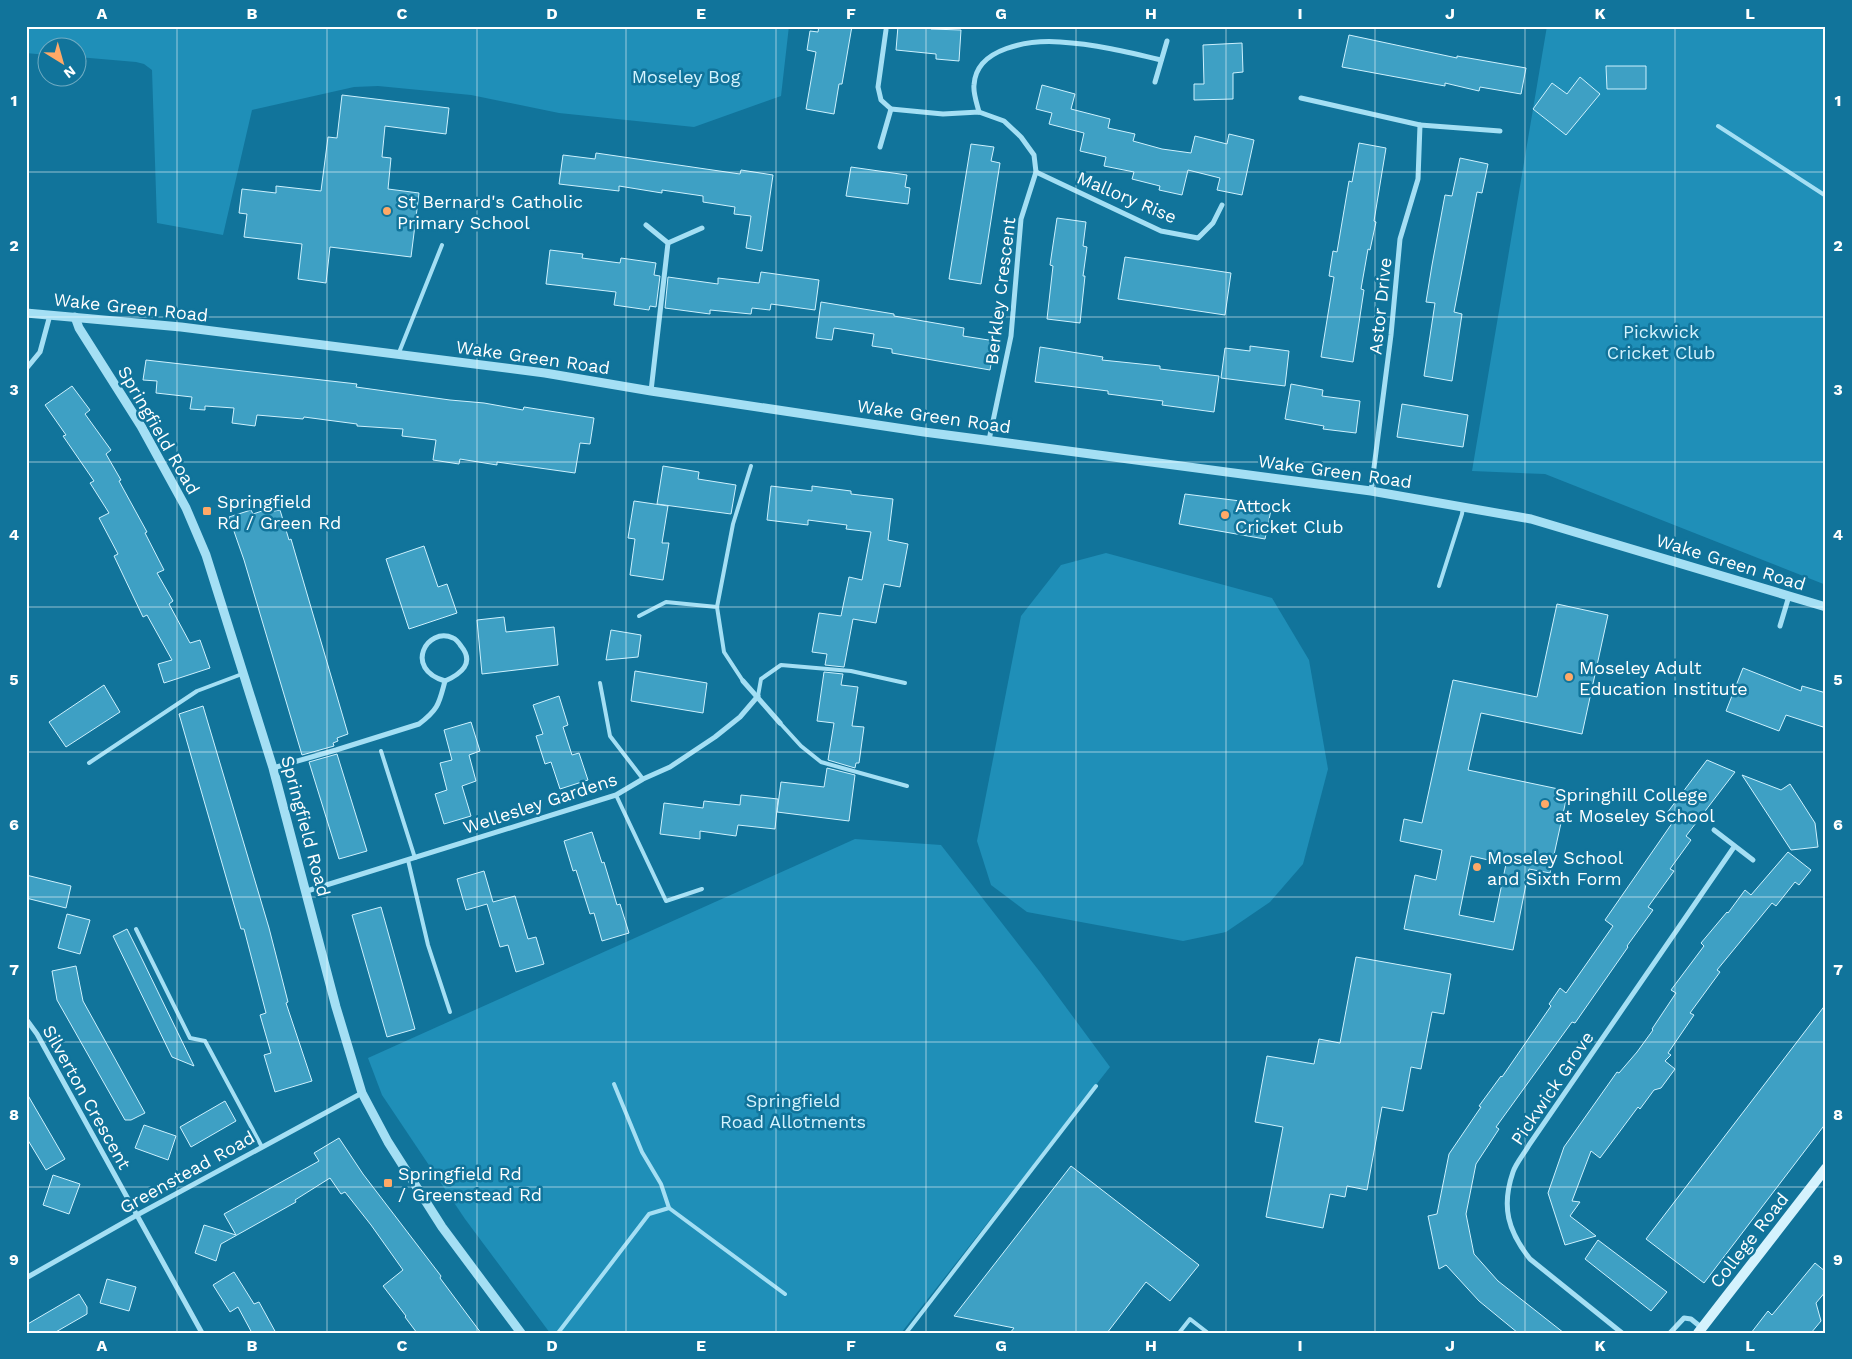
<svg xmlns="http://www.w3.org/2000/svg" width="1852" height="1359" font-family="'Work Sans',sans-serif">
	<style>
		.green { fill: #1f8fb8 }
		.building { fill: #3ea0c4; stroke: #cdf1fe; fill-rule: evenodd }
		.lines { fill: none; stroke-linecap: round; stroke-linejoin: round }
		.service { stroke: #a4dff4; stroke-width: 4 }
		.minor { stroke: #a4dff4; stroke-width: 5 }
		.tertiary { stroke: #a4dff4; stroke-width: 9 }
		.secondary { stroke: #d4f2fd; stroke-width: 10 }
		.grid { fill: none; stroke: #fff; stroke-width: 1; stroke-opacity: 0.55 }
		.poi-dot { fill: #ffa967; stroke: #11749b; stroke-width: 2 }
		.labels { text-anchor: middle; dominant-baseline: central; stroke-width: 5; stroke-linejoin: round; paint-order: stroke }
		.park-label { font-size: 18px; fill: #d4f3fe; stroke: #11749b }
		.street-label { font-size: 18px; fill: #fff; stroke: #11749b }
		.poi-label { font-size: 18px; fill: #fff; stroke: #11749b; text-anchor: start }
		.neatline { fill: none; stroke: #fff; stroke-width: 2 }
		.grid-label { font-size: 16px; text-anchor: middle; font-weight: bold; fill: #fff }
	</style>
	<rect width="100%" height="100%" fill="#11749b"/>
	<g class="green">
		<polygon points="26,26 789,26 781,96 694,127 559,113 471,95 378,86 354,87 252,110 223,235 157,223 152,70 144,64 136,62 78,57 78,48 48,48 47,55 26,53"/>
		<polygon points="1547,26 1826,26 1826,585 1545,474 1472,471"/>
		<polygon points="1106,553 1272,598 1309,660 1328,769 1303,864 1270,902 1226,932 1183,941 1027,912 991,885 977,841 1021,616 1061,565"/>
		<polygon points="855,839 941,845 1040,972 1110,1067 901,1333 550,1333 465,1219 382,1095 368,1058"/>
	</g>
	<g class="building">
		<polygon points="819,26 852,26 842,84 839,84 834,114 806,109 816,52 807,50 810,31 818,32"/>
		<polygon points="898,26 931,26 931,29 961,30 959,61 936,59 936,54 896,50"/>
		<polygon points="1349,35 1457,58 1457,56 1526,68 1521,94 1480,87 1479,91 1445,83 1445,86 1342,67"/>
		<polygon points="1242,43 1243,72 1233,73 1233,99 1194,100 1194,84 1204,84 1203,45"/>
		<polygon points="1606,66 1646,66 1646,89 1607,89"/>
		<polygon points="1580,77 1600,94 1566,135 1533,109 1552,83 1567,94"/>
		<polygon points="1042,85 1075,94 1071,109 1110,119 1108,128 1135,134 1133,141 1162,149 1191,153 1195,136 1227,144 1229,134 1254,140 1242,195 1217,190 1220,178 1188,170 1182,195 1159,190 1160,186 1132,179 1134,172 1104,166 1106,157 1080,151 1084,133 1049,124 1052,113 1036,109"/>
		<polygon points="342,95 449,108 446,134 385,126 382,157 391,158 388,189 419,193 411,257 330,247 326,283 298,279 302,244 244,237 247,214 239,213 242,189 276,193 276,186 321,191 328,137 337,138"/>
		<polygon points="1359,143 1386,148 1374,221 1376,222 1370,250 1368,249 1361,289 1364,290 1353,362 1321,357 1334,277 1329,276 1333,251 1337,252 1349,181 1352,182"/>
		<polygon points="971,144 994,147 991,161 1000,163 981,284 949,279"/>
		<polygon points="596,153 740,174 741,170 773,175 762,251 746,248 751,216 734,214 735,207 703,202 703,196 662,190 662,193 619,186 619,191 559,184 563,155 595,159"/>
		<polygon points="1460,158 1488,164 1482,193 1477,192 1454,312 1462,314 1452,381 1424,376 1435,303 1426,302 1432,265 1445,195 1452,196"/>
		<polygon points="851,167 907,175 905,187 910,188 908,204 846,196"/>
		<polygon points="1057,218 1086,222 1083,246 1087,247 1083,276 1085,276 1080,323 1047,319 1053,266 1050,265"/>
		<polygon points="550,250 583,254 582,258 620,263 621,258 656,263 654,275 660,276 656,307 650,306 649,310 614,305 616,292 546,284"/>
		<polygon points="1125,257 1231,273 1225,315 1118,299"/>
		<polygon points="761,272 819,280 815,310 771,304 770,310 752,308 751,314 710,310 710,314 665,308 668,277 718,284 718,278 759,283"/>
		<polygon points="821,302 894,314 894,316 964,328 963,336 995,341 990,370 892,353 892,349 872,346 874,334 834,328 832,340 816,338"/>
		<polygon points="1250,346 1289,351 1285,386 1221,378 1225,348 1250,351"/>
		<polygon points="1040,347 1103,357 1102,360 1160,366 1160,369 1219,376 1214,412 1162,405 1163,401 1108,394 1108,391 1035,382"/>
		<polygon points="146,360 357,384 356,387 450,400 484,403 523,410 524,407 594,418 590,444 580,443 575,473 497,462 497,465 460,459 459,464 433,460 436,440 402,436 403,429 357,426 357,424 304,417 303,419 257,415 255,426 232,423 234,408 205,406 205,410 190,409 192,397 156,393 157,381 143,380"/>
		<polygon points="1291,384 1323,390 1322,396 1360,401 1356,433 1323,429 1324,426 1285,419"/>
		<polygon points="72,386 90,410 85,414 111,450 106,454 121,480 119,481 147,532 145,533 164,570 157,573 173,601 169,604 190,643 200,640 210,668 164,683 158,664 172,660 147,615 143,617 114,556 118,554 99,518 109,513 90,483 94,481 63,436 66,435 45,405"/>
		<polygon points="1402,404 1468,415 1463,447 1397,437"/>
		<polygon points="663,466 699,472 698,479 736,485 731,514 657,504"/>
		<polygon points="771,486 812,491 812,486 851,491 851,494 893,499 888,540 908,544 900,587 884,584 876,623 853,619 844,667 825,665 827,654 812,652 819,613 841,616 849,577 862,580 871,532 846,529 847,525 808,520 808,525 767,520"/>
		<polygon points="1185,494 1272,505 1265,539 1179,524"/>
		<polygon points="634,501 668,506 662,543 669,543 663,580 630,575 635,539 628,538"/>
		<polygon points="268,509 269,512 280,510 289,540 291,539 348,734 337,738 338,741 333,743 334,746 302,755 244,560 229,517 251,510 253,514"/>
		<polygon points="424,546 438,587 447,584 457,613 409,629 386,559"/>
		<path d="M1557,604L1608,615L1582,734L1481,713L1468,770L1568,791L1550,873L1529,869L1513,950L1404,929L1415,875L1436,880L1442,850L1400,841L1404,819L1422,823L1453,680L1537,697ZM1471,856L1506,864L1494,922L1459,915Z"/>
		<polygon points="504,617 506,632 554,627 558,665 482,674 477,620"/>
		<polygon points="611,630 641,635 638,657 606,660"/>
		<polygon points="1743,668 1801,691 1802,686 1826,693 1826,717 1823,727 1786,715 1779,731 1726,711"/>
		<polygon points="635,671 707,683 703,713 631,701"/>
		<polygon points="824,672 843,674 841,685 858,687 852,726 864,727 859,763 856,763 855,768 828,760 834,723 817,721"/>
		<polygon points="104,685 120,712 66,747 49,722"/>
		<polygon points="559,696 568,725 563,727 572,755 579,753 588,780 560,789 551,762 545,764 536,736 543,734 533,705"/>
		<polygon points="203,706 269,928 288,1002 286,1003 312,1081 275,1092 264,1055 271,1053 260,1015 266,1013 244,929 241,929 179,714"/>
		<polygon points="471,722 480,751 469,755 476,781 462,786 471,816 444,824 435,794 447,790 440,763 452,760 444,730"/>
		<polygon points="337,754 367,851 339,859 309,762"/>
		<polygon points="1707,760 1735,772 1686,836 1691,840 1670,869 1674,871 1648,907 1653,910 1627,946 1628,947 1575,1023 1572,1022 1496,1127 1499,1129 1476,1164 1466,1214 1474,1254 1498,1281 1564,1333 1518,1333 1479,1301 1446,1265 1439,1269 1428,1216 1437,1214 1449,1154 1481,1107 1479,1106 1501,1076 1502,1077 1551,1006 1549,1004 1560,988 1566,993 1613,926 1605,920 1675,819 1667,813"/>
		<polygon points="827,768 855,775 849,821 777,812 781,782 824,787"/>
		<polygon points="1742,775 1781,790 1790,784 1815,823 1818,847 1791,850"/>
		<polygon points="741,795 778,799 775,829 738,825 736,836 700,831 700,839 660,834 664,803 703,808 704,801 740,805"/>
		<polygon points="592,832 602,863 604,862 617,905 620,904 629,933 602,941 594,913 590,914 576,870 573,871 564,841"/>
		<polygon points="1788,852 1811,870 1799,885 1795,882 1776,906 1772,903 1717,970 1720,972 1690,1013 1694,1015 1668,1053 1671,1055 1665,1061 1675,1069 1661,1088 1654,1090 1640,1109 1638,1107 1600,1158 1591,1151 1572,1201 1580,1202 1570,1216 1596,1236 1565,1245 1548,1193 1564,1147 1617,1072 1619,1073 1637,1052 1653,1030 1652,1029 1676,993 1671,990 1704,946 1701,943 1727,912 1728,913 1745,890 1751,895"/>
		<polygon points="484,871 493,902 515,896 528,939 536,937 544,964 516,972 508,945 500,947 487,904 466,910 457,879"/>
		<polygon points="26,875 71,886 66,908 26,898"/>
		<polygon points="381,907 415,1029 387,1037 352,915"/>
		<polygon points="67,914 90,920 80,954 58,948"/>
		<polygon points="127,929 141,957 194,1066 172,1057 113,936"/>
		<polygon points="1356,957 1451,974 1444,1014 1432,1012 1421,1069 1411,1067 1403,1111 1382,1107 1367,1190 1347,1186 1345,1197 1330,1194 1323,1228 1266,1217 1283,1127 1255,1122 1267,1056 1314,1064 1319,1039 1340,1043"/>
		<polygon points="76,966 83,1001 145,1113 131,1120 125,1120 57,1000 52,971"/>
		<polygon points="1826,1004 1826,1123 1704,1283 1646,1239"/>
		<polygon points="26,1092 65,1159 46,1170 26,1137"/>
		<polygon points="225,1101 236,1121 191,1147 180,1127"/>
		<polygon points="144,1125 176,1136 168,1160 135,1148"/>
		<polygon points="339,1138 363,1174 441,1276 440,1278 481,1333 417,1333 405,1317 406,1316 383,1286 403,1270 371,1225 345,1192 341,1194 330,1178 295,1200 296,1202 221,1244 216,1261 195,1253 204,1225 236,1235 224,1214 319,1161 314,1153"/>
		<polygon points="1071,1166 1199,1265 1170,1301 1146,1282 1107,1333 1010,1333 1014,1328 954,1316"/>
		<polygon points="53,1175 80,1184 69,1214 43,1205"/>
		<polygon points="1598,1240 1667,1292 1651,1311 1585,1259"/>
		<polygon points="1815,1263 1826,1272 1826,1291 1816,1303 1821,1321 1811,1333 1751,1333 1768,1311 1772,1315"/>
		<polygon points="234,1272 254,1304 259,1302 276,1333 252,1333 238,1307 230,1312 213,1285"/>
		<polygon points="107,1279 136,1287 129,1311 100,1303"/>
		<polygon points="79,1294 87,1307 87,1314 54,1333 26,1333 26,1325"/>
	</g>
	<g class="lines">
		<g class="service">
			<polyline points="1718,126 1826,196"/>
			<polyline points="398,355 442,245"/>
			<polyline points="1439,586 1462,514 1463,507"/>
			<polyline points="717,607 733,524 751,466"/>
			<polyline points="639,616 666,602 717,607 724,652 743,681"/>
			<polyline points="600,683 610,736 643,779"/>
			<polyline points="758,696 761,679 781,665 851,671 905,683"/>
			<polyline points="780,723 801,746 821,762 907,786"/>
			<polyline points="381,751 415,858"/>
			<polyline points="89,763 197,691 242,674"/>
			<polyline points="616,795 666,901 702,889"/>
			<polyline points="408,860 428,945 450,1012"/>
			<polyline points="136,929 190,1038 205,1041 262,1147"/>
			<polyline points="614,1084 642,1152 661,1184 669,1208"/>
			<polyline points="558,1333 649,1214 669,1208 785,1294"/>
			<polyline points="906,1333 1096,1086"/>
			<polyline points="1179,1333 1190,1319 1208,1333"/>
		</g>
		<g class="minor">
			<polyline points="886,30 878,87 881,100 891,109"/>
			<polyline points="1155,82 1167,41"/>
			<polyline points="1301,98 1420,125"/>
			<path d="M979,112C977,104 973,93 974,85C976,47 1030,40 1060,42C1094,44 1128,52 1161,60"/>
			<polyline points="880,147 891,109 943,114 979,112 1004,121 1021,137 1034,155 1036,172 1021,219 1011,336 989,440"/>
			<polyline points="1036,172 1161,231 1198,238 1213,223 1222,205"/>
			<polyline points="646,225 668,243 651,391"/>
			<polyline points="668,243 702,228"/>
			<polyline points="26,369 40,352 50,315"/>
			<polyline points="1371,491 1391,335 1400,239 1418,179 1420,125 1500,131"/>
			<polyline points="1780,626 1789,596"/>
			<polyline points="743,681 780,723"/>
			<path d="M273,768L336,750L419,724C439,709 439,703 445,681C461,674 475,663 461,646C459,643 456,639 453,638C427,626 403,669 445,681"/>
			<polyline points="1714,830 1753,860"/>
			<polyline points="307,891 616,795 643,779 670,767 715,737 740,717 758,696"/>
			<polyline points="26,1019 37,1034 202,1333"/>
			<polyline points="26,1278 137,1215 362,1093"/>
			<path d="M1622,1333L1530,1259C1508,1231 1501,1207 1513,1172C1516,1163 1524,1154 1529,1145L1734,847"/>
			<polyline points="1670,1333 1684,1318 1691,1319 1702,1328"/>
		</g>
		<g class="tertiary">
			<polyline points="26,313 181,327 545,373 651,391 924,432 1371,491 1531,519 1826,607"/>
			<polyline points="75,317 79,328 141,426 186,508 206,555 273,768 336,1007 362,1093 388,1142 442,1227 521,1333"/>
		</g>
		<polyline class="secondary" points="1698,1333 1826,1168"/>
	</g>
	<path class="grid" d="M177,26V1333M327,26V1333M477,26V1333M626,26V1333M776,26V1333M926,26V1333M1076,26V1333M1226,26V1333M1375,26V1333M1525,26V1333M1675,26V1333M26,172H1826M26,317H1826M26,462H1826M26,607H1826M26,752H1826M26,897H1826M26,1042H1826M26,1187H1826"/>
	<g class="poi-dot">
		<circle cx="387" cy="211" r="5"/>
		<rect x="202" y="506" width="10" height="10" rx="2.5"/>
		<circle cx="1225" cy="515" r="5"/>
		<circle cx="1569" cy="677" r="5"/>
		<circle cx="1545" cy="804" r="5"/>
		<circle cx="1477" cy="867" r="5"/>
		<rect x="383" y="1178" width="10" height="10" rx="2.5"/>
	</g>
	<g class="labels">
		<g class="park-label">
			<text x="686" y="76">Moseley Bog</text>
			<text x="1661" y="331">Pickwick<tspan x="1661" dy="21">Cricket Club</tspan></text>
			<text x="793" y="1100">Springfield<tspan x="793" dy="21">Road Allotments</tspan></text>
		</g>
		<g class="street-label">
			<text transform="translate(1127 197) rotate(23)">Mallory Rise</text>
			<text transform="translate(1000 291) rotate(-83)">Berkley Crescent</text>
			<text transform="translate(1380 306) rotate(-84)">Astor Drive</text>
			<text transform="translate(131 307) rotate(6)">Wake Green Road</text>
			<text transform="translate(533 357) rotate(8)">Wake Green Road</text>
			<text transform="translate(934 416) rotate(8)">Wake Green Road</text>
			<text transform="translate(159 430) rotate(60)">Springfield Road</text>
			<text transform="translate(1335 471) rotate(8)">Wake Green Road</text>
			<text transform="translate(1731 562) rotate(17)">Wake Green Road</text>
			<text transform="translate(540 803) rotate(-18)">Wellesley Gardens</text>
			<text transform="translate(306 826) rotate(75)">Springfield Road</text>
			<text transform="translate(1552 1088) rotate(-56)">Pickwick Grove</text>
			<text transform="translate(87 1097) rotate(61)">Silverton Crescent</text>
			<text transform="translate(187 1172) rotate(-29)">Greenstead Road</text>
			<text transform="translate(1749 1240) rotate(-52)">College Road</text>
		</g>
		<g class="poi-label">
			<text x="397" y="201">St Bernard's Catholic<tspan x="397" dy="21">Primary School</tspan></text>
			<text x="217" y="501">Springfield<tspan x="217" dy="21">Rd / Green Rd</tspan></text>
			<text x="1235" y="505">Attock<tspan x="1235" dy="21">Cricket Club</tspan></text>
			<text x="1579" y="667">Moseley Adult<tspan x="1579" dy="21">Education Institute</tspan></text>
			<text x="1555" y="794">Springhill College<tspan x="1555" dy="21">at Moseley School</tspan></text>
			<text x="1487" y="857">Moseley School<tspan x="1487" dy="21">and Sixth Form</tspan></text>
			<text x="398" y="1173">Springfield Rd<tspan x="398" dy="21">/ Greenstead Rd</tspan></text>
		</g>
	</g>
	<rect width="1852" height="1359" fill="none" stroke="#11749b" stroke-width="55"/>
	<g transform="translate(62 62) rotate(143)"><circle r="24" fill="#11749b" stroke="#70acc3"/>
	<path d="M0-4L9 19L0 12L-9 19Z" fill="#ffa967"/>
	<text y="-8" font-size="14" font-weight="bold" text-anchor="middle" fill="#ffffff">N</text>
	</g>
	<rect x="28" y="28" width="1796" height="1304" class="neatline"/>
	<g class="grid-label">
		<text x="102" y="19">A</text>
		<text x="252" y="19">B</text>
		<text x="402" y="19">C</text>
		<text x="552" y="19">D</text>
		<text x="701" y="19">E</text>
		<text x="851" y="19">F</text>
		<text x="1001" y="19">G</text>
		<text x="1151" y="19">H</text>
		<text x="1300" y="19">I</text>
		<text x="1450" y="19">J</text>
		<text x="1600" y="19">K</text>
		<text x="1750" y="19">L</text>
		<text x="14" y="106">1</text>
		<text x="1838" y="106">1</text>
		<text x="14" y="251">2</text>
		<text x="1838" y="251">2</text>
		<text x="14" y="395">3</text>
		<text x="1838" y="395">3</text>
		<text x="14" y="540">4</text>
		<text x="1838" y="540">4</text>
		<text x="14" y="685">5</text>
		<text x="1838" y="685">5</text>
		<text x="14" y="830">6</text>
		<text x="1838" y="830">6</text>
		<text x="14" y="975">7</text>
		<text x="1838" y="975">7</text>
		<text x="14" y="1120">8</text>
		<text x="1838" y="1120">8</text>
		<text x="14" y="1265">9</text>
		<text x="1838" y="1265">9</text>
		<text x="102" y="1351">A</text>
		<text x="252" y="1351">B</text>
		<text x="402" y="1351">C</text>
		<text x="552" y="1351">D</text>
		<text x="701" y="1351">E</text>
		<text x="851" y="1351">F</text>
		<text x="1001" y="1351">G</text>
		<text x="1151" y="1351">H</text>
		<text x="1300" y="1351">I</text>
		<text x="1450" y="1351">J</text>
		<text x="1600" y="1351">K</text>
		<text x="1750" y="1351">L</text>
	</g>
</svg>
